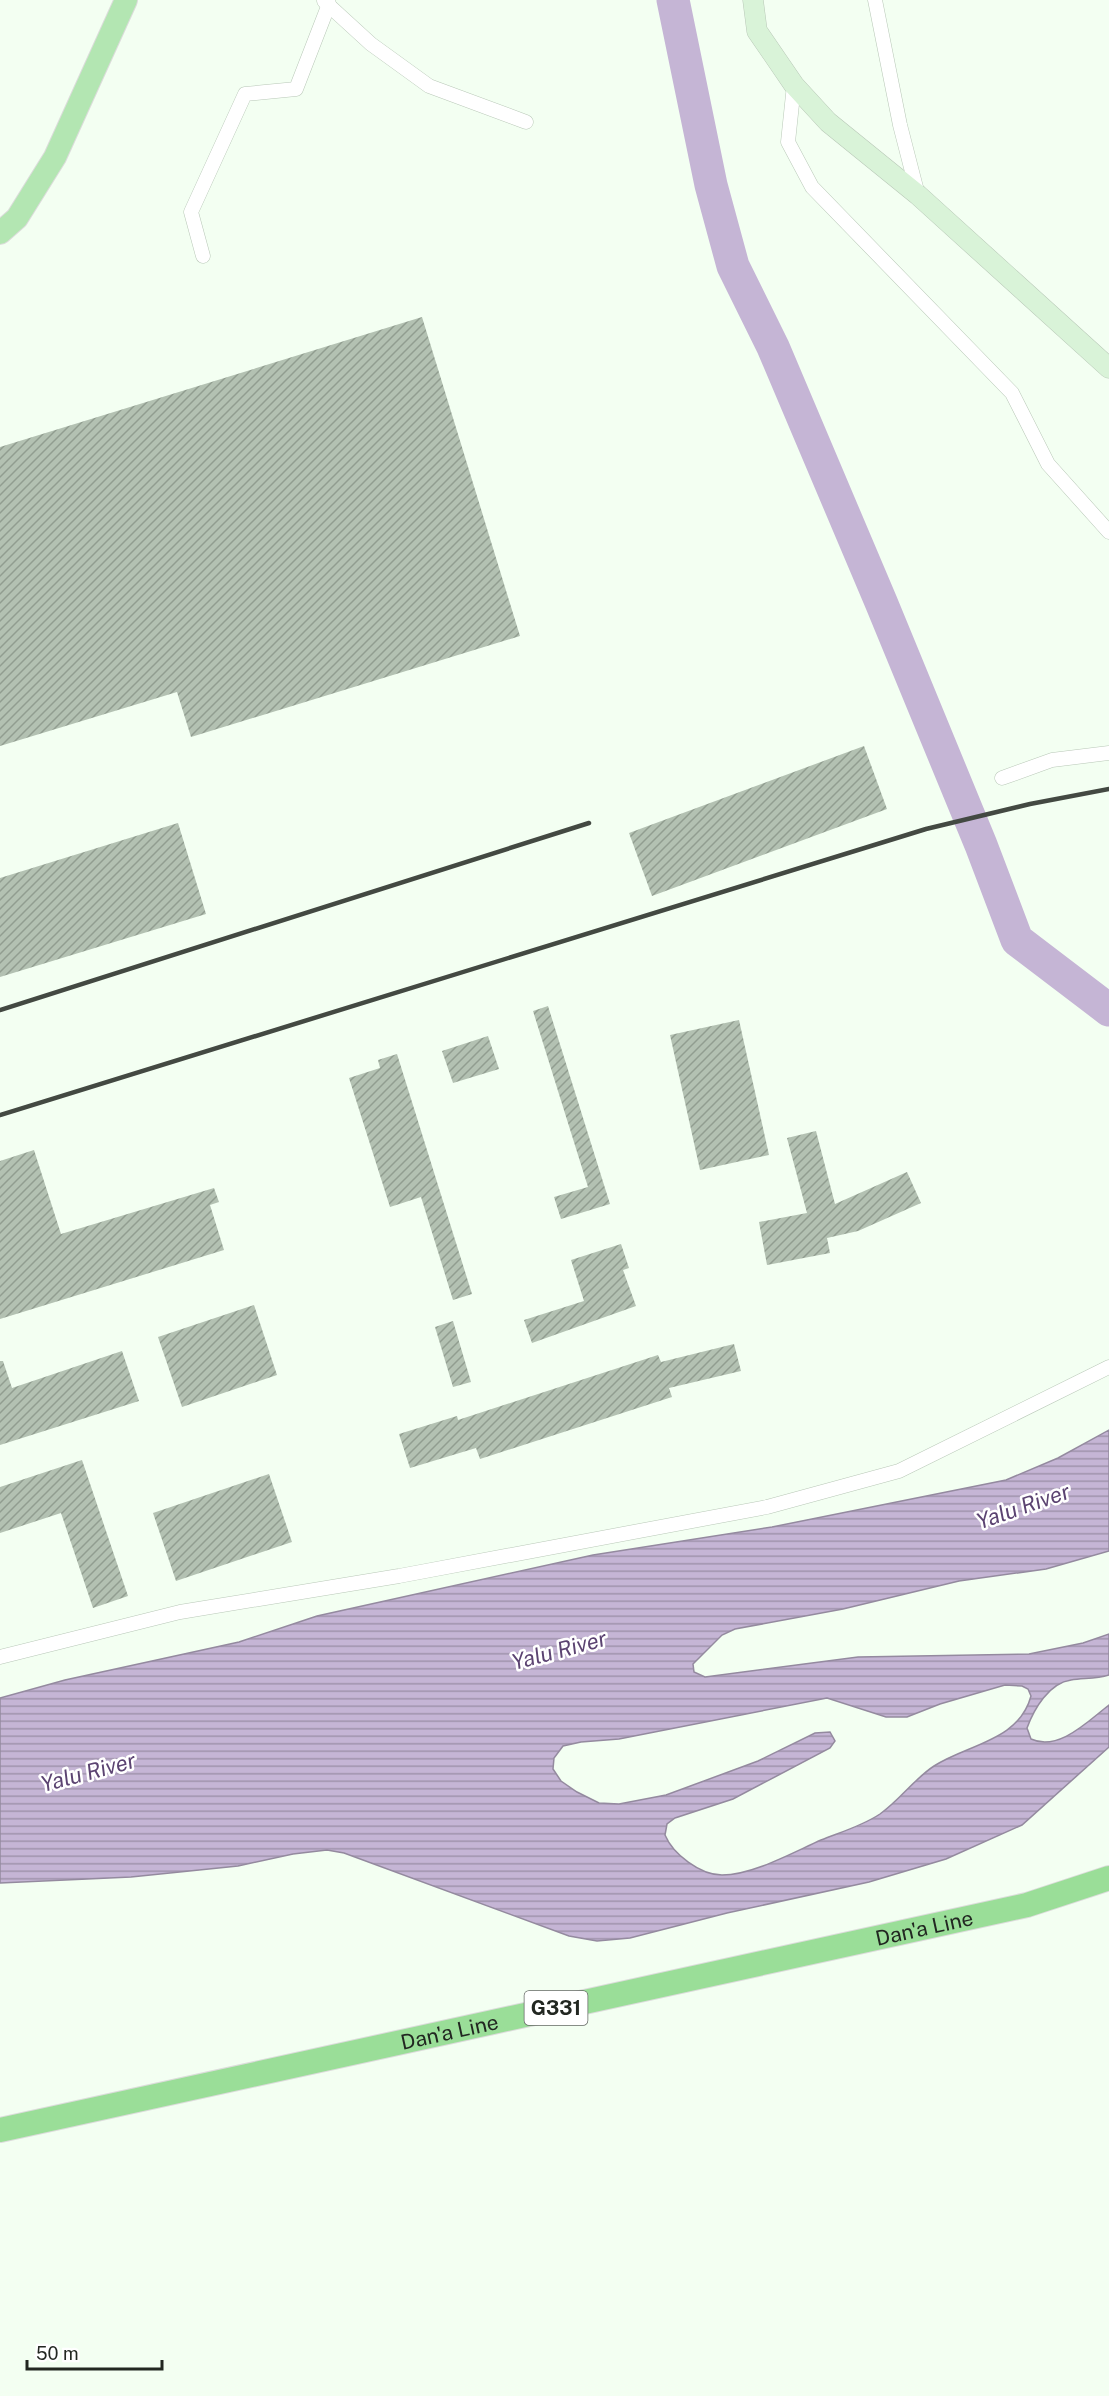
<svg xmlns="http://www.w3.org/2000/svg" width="1109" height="2396" font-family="'Public Sans',sans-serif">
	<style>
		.water { fill: url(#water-rules); stroke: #948a9f; stroke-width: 1.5; fill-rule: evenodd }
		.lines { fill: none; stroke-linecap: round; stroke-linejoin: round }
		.river { stroke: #c5b5d5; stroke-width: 33 }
		.building { fill: url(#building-hatch) }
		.minor-casing { stroke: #b9c8b8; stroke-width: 15 }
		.secondary-casing { stroke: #b9c8b8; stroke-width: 21 }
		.primary-casing { stroke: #dcdcdb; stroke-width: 24 }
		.trunk-casing { stroke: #dcdcdb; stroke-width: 26 }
		.minor { stroke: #fff; stroke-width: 14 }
		.secondary { stroke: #d9f3d8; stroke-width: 20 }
		.primary { stroke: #b3e6b2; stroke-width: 22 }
		.trunk { stroke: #9ade98; stroke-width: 24 }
		.rail { stroke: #434942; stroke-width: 4.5 }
		.labels { text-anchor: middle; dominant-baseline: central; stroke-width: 5; stroke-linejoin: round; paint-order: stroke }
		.shield { fill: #fff; stroke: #646864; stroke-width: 1.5 }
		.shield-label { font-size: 20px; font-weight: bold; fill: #222721 }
		.street-label { font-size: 21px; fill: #222721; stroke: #fff }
		.water-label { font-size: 22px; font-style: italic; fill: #5b4371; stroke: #fff }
	</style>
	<defs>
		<pattern id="water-rules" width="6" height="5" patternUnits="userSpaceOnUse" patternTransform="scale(1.5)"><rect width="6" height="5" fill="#c5b5d5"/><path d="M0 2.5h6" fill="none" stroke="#a093ac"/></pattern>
		<pattern id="building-hatch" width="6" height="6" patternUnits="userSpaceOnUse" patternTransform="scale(1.5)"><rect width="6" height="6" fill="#b3c1b2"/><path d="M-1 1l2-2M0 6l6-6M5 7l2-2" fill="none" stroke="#919d90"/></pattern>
	</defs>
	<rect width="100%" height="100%" fill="#f3fff2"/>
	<path class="water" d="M1109,1430V1551L1046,1569L959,1581L843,1609L735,1629L722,1635L693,1664L694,1672L705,1677L858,1657L1029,1654L1083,1643L1109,1634V1675C1096,1679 1084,1678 1071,1680C1049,1683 1034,1709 1027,1728L1031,1739C1059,1752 1089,1720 1109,1705V1747L1022,1825L946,1859L869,1882L727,1913L630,1938L597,1941L569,1936L344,1853L327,1850L293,1854L238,1866L131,1877L0,1883V1698L65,1680L239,1642L317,1616L593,1555L772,1527L1006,1480L1058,1458ZM1005,1685L1022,1686L1028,1689L1031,1696C1019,1741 968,1744 934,1766C914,1779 900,1800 880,1814C862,1826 841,1832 821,1840C794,1852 753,1875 722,1875C700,1875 673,1854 665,1835L667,1824L675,1818L733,1799L830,1748L835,1741L830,1732L815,1733L758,1761L666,1795L619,1804L599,1803L577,1792L561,1781L553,1769L554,1758L563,1746L581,1742L619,1739L827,1698L886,1717H907L940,1704Z"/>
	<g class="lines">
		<polyline class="river" points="673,0 711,185 733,266 773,347 881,602 981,845 1017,940 1109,1010"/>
	</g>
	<g class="building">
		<polygon points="422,317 520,636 191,737 177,692 0,746 0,447"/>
		<polygon points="864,746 887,809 652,896 629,833"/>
		<polygon points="178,823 206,914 0,977 0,878"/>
		<polygon points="548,1006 610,1204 561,1219 554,1197 588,1187 533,1011"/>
		<polygon points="739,1020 769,1155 700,1170 670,1035"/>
		<polygon points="488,1036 499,1069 453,1083 442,1051"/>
		<polygon points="397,1054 472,1294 453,1300 421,1197 390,1207 349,1078 380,1068 378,1060"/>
		<polygon points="816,1131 835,1204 907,1172 921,1203 858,1231 827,1238 830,1253 767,1265 759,1222 807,1213 787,1138"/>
		<polygon points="34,1150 61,1234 214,1188 219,1202 210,1205 224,1250 0,1319 0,1161"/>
		<polygon points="621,1244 629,1268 623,1270 636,1306 532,1343 524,1320 584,1301 571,1260"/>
		<polygon points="254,1305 277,1375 182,1407 158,1337"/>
		<polygon points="453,1321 471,1382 453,1387 435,1327"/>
		<polygon points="734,1344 741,1371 669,1388 672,1397 480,1459 476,1448 410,1468 399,1434 457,1416 458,1420 658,1355 661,1362"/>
		<polygon points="122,1351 139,1401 0,1445 0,1361 3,1361 12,1388"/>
		<polygon points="82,1460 128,1596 93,1608 61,1513 0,1533 0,1487"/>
		<polygon points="269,1474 292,1542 176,1581 153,1513"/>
	</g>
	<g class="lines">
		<defs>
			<g id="minor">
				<polyline points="875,0 900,125 918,195"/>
				<polyline points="324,1 371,44 429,86 526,122"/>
				<polyline points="794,85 788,142 812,187 1012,393 1048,464 1109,532"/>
				<polyline points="203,256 191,212 245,94 296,89 329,4"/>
				<polyline points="1002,778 1052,760 1109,753"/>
				<polyline points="0,1657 180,1612 399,1576 767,1507 899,1471 1109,1367"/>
			</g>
			<polyline id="secondary" points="753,0 757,31 794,85 828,122 918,195 1109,368"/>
			<polyline id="primary" points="0,233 17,218 55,157 126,0"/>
			<g id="trunk">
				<path id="s1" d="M0,2130L1027,1905L1109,1878"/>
			</g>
		</defs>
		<use href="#minor" class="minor-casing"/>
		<use href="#secondary" class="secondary-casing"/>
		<use href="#primary" class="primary-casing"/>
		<use href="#trunk" class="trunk-casing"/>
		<use href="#minor" class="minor"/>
		<use href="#secondary" class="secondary"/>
		<use href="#primary" class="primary"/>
		<use href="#trunk" class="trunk"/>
		<g class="rail">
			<polyline points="0,1010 589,823"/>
			<polyline points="0,1115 926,829 1030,804 1109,789"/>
		</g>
	</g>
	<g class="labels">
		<rect class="shield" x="524.5" y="1991" width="63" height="34" rx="4.5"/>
		<g class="shield-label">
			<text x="556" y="2008">G331</text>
		</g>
		<g class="street-label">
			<text stroke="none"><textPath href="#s1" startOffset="946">Dan'a Line</textPath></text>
			<text stroke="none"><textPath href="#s1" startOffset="460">Dan'a Line</textPath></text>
		</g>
		<g class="water-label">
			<text transform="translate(1023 1506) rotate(-19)">Yalu River</text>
			<text transform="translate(559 1650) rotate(-15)">Yalu River</text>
			<text transform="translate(88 1772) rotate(-15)">Yalu River</text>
		</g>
	</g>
	<path d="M27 2360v9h135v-9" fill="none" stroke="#222721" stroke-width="3"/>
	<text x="36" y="2360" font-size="18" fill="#222721" stroke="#ffffff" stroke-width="4.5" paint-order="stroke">50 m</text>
</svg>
